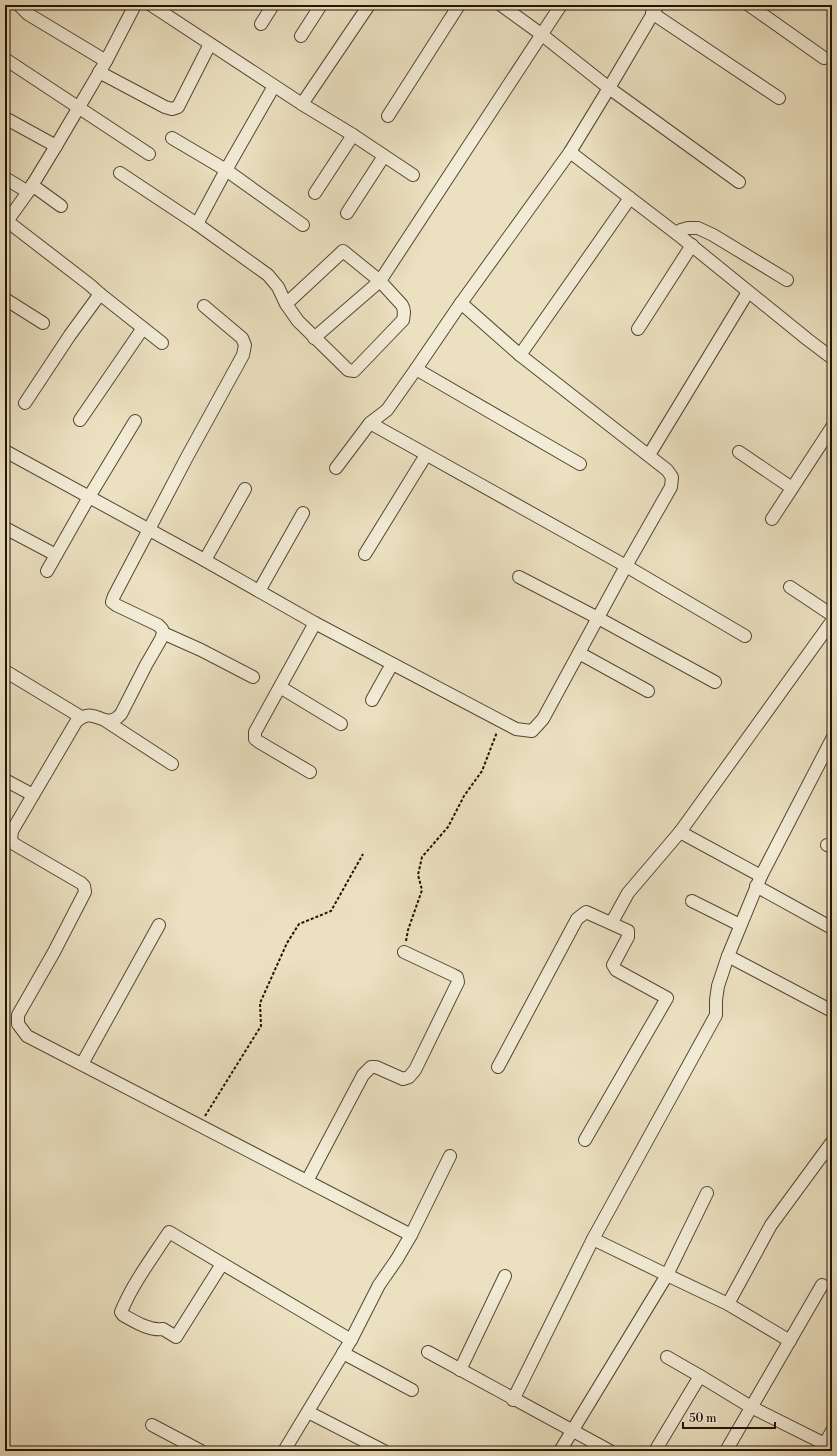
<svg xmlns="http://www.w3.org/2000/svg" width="837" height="1456" font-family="'Libre Bodoni',serif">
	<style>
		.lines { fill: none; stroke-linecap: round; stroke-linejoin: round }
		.minor-casing { stroke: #554732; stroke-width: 14 }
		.path { stroke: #231403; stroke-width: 2; stroke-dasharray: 3 2; stroke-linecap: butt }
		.minor { stroke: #f2ebd6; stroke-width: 12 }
	</style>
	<rect width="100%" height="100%" fill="#ebe0c0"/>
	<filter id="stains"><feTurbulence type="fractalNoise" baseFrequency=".005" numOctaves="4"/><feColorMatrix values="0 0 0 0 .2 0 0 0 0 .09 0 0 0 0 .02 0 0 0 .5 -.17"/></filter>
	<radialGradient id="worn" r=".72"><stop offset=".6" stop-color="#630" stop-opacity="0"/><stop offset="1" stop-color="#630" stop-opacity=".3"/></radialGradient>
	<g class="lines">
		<defs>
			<g id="minor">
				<polyline points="19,5 28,14 106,61"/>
				<polyline points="151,5 302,104 369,5"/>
				<polyline points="501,5 541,34 609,88 739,182"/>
				<polyline points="749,5 824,58"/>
				<polyline points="652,13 779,98"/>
				<polyline points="261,24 273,5"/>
				<polyline points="301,36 321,5"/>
				<polyline points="5,59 149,154"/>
				<polyline points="99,72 165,107 172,109 178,107 210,44"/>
				<polyline points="302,104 353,135 413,175"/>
				<polyline points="388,116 459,5"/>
				<polyline points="5,118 56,146"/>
				<polyline points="172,138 226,170 303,225"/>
				<polyline points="570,152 681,237 807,339 832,358"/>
				<polyline points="120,173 197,224 226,170 274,86"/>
				<polyline points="5,178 28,192"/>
				<polyline points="32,185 61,206"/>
				<polyline points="315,193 353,135"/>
				<polyline points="347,213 384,156"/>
				<polyline points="7,221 90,285 100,294 70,335 25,403"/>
				<polyline points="5,224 28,192 56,146 106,61 135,5"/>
				<path d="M197,224L268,275L278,287L286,304L298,321L348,370L354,371L403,320C404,314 405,310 402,305L380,281L343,251L286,304"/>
				<polyline points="676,233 681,230 688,228 698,228 713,235 787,280"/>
				<polyline points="100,294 162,343"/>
				<polyline points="5,299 43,323"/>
				<path d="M204,306L242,338L245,345L243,355L187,457L114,596L112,602L116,605L158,625L162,629L163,633L161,639L146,665L121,714C104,733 95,703 76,722L12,831L11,839L14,844L81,883L84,886L85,892L54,952L18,1015V1024L27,1036L411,1235"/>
				<polyline points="638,329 692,245"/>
				<polyline points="314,338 380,281 561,5"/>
				<polyline points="520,355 630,198"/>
				<polyline points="416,369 461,303 570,152 609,88 658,5"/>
				<polyline points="80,420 143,328"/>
				<polyline points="5,451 199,557 315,623 516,729 532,731 543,719 626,566 671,487 672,477 667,470 520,355 461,303"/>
				<polyline points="739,452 792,488"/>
				<polyline points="649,455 748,292"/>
				<polyline points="580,464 416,369 387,410 370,423 626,566 745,636"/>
				<polyline points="336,468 370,423"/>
				<polyline points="772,519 832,427"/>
				<polyline points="5,528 56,555"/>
				<polyline points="365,554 426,455"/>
				<polyline points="205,560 245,489"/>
				<polyline points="47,571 89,497 135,421"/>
				<polyline points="519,577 598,618 715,682"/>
				<polyline points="790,587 832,615"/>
				<polyline points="259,591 303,513"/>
				<polyline points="163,633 201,650 253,677"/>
				<polyline points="579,653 648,691"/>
				<polyline points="5,671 81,717"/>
				<polyline points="280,687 341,724"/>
				<polyline points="372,700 392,664"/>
				<polyline points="106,721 172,764"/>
				<polyline points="310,772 259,742 255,739 255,732 315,623"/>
				<polyline points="5,780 33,795"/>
				<polyline points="680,832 761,876 832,739"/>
				<polyline points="827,845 832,847"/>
				<polyline points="756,886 832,928"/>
				<polyline points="692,901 740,925"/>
				<polyline points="612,922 628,893 680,832 832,621"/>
				<polyline points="728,956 832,1011"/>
				<polyline points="82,1064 159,925"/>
				<polyline points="498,1067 577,919 586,912 628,931 628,937 613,965 616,970 667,998 585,1140"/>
				<polyline points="307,1181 363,1075 371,1067 376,1067 403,1079 409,1077 415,1070 458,982 457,977 453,975 404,952"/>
				<polyline points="593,1239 667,1275 707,1193"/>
				<path d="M222,1264L176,1337L163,1329C149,1331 134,1321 123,1315L121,1312C133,1283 152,1258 169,1232L351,1340"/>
				<polyline points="790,1341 728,1304 771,1225 832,1142"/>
				<polyline points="428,1352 610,1451"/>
				<polyline points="343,1353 412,1390"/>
				<polyline points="667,1357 700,1376"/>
				<polyline points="460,1370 505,1276"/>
				<polyline points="513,1400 593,1239 716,1015 716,1000 718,986 728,956 761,876"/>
				<polyline points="308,1412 384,1451"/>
				<polyline points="152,1425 201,1451"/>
				<polyline points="821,1450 832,1431"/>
				<polyline points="284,1451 351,1340 379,1285 397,1259 411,1235 450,1156"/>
				<polyline points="560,1451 667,1275 728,1304"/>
				<polyline points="655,1451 700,1376 751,1407 825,1444"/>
				<polyline points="726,1451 822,1285"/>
			</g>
		</defs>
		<use href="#minor" class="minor-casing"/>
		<g class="path">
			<polyline points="406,941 408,930 422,890 418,875 422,857 448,827 464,796 482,771 497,732"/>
			<polyline points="205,1116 261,1026 260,1003 287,943 299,924 331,911 363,854"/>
		</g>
		<use href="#minor" class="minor"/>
	</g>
	<rect width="837" height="1456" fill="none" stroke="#ebe0c0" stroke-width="20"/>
	<rect x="6" y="6" width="825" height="1444" fill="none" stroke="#231403" stroke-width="2"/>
	<rect x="10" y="10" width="817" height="1436" fill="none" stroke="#231403"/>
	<path d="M683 1422v6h92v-6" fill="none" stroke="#231403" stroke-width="2"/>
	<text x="689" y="1422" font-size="12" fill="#231403" stroke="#f2ebd6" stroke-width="3" paint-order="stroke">50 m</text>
	<rect width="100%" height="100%" filter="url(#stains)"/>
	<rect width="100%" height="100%" fill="url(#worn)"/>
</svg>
